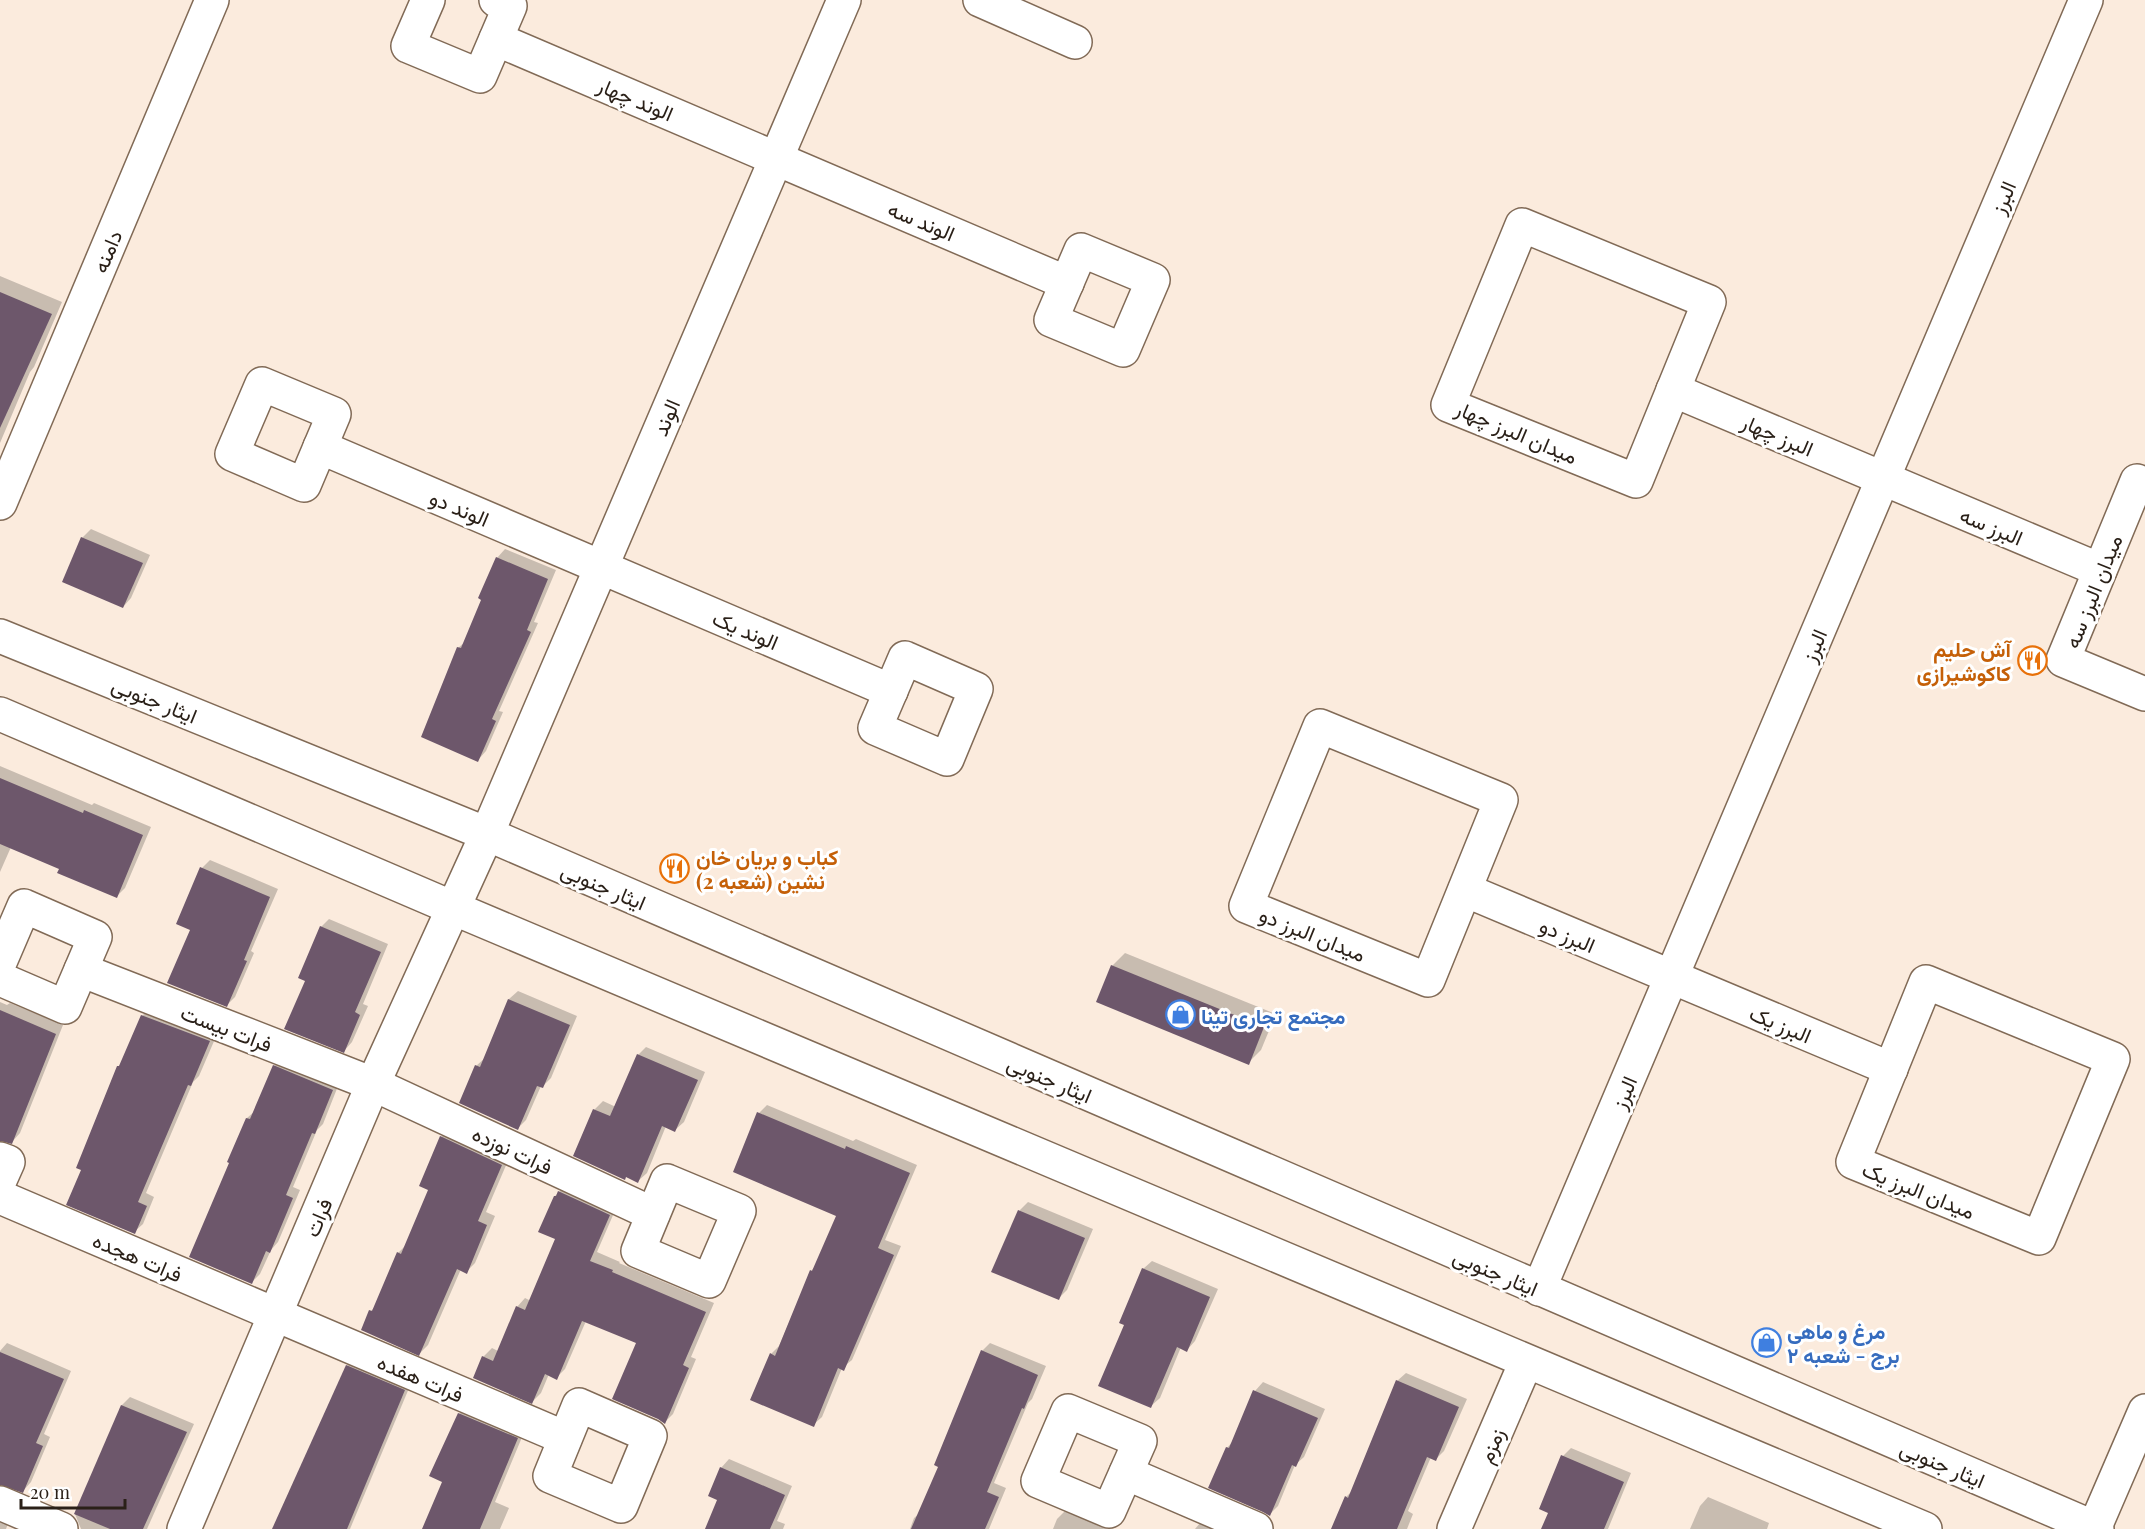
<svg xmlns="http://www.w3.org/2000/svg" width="2145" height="1529" font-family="'Playfair Display',Vazirmatn,serif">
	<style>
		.shadow { fill: #0003 }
		.building { fill: #6d576b }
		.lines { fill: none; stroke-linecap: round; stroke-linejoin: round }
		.street-casing { stroke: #816a56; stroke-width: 36 }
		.secondary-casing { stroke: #816a56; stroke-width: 36 }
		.street { stroke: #fff; stroke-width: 33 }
		.secondary { stroke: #fff; stroke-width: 33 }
		.labels { text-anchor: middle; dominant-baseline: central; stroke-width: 6; stroke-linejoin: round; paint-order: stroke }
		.street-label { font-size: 21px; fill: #2a2018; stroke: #fff }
		.food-label { font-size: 21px; font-weight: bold; fill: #c56008; stroke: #fff; text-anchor: end }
		.shop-label { font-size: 21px; font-weight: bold; fill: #366cbe; stroke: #fff; text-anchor: start }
	</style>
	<rect width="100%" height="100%" fill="#fbebdd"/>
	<g class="shadow">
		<polygon points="0,276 62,302 34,367 30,372 0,443"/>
		<polygon points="91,529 150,555 131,598 123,607 82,538"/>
		<polygon points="505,549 556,570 534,622 538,623 499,711 503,712 486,751 478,760 458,648 466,641 483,599 497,558"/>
		<polygon points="0,766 92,805 94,803 151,827 125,888 117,896 61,868 11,847 0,872"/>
		<polygon points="210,860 278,889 251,951 254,953 235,997 227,1005 202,868"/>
		<polygon points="329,919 388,944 363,1004 368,1006 352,1042 344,1051 307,980 321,927"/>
		<polygon points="1125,953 1276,1014 1261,1050 1248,1063 1112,966"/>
		<polygon points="518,991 577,1016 551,1078 543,1086 541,1086 526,1120 517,1129 476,1066 485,1058 509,999"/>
		<polygon points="0,1002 7,1005 10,1003 63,1025 20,1133 12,1142 0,1140"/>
		<polygon points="151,1007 218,1032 199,1076 193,1082 146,1193 154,1197 143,1224 134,1232 142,1016"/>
		<polygon points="646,1047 705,1072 684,1122 675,1130 666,1126 647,1173 638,1181 594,1110 603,1101 616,1107 638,1055"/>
		<polygon points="283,1057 340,1081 323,1124 317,1130 293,1187 300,1190 278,1242 271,1250 260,1274 252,1282 231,1163 247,1118 255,1111 274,1066"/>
		<polygon points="767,1105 853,1141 856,1139 917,1165 885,1240 901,1246 852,1360 842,1368 822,1417 813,1425 771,1354 779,1346 811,1271 816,1266 838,1215 759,1113"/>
		<polygon points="450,1129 510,1156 486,1212 495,1216 475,1263 466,1272 461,1269 428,1345 419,1354 371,1311 376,1306 398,1253 407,1244 430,1189 441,1137"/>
		<polygon points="568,1183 617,1206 597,1252 620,1262 619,1263 714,1303 691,1357 696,1359 673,1414 665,1422 637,1343 586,1321 565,1369 556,1378 549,1374 541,1393 532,1402 483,1357 492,1348 498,1351 517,1307 525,1298 531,1301 557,1239 555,1196"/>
		<polygon points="1028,1202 1093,1229 1067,1290 1059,1298 993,1271 1020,1210"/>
		<polygon points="1152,1261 1218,1289 1195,1341 1187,1350 1181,1347 1160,1398 1151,1406 1126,1324 1143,1269"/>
		<polygon points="7,1343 71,1371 44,1434 50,1437 31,1482 23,1491 0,1483 0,1351"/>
		<polygon points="990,1343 1046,1366 1032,1399 1028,1403 994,1483 1006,1488 989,1529 910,1529 914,1518 920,1513 940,1466 982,1351"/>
		<polygon points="356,1357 412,1381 350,1529 273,1529 347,1366"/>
		<polygon points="1406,1373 1467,1399 1444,1451 1436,1459 1431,1457 1408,1511 1413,1514 1407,1529 1333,1529 1346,1497 1352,1491 1397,1381"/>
		<polygon points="1263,1382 1325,1409 1304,1457 1295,1465 1278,1506 1269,1515 1227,1448 1233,1441 1255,1391"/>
		<polygon points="130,1397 194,1424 147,1529 81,1529 75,1514 122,1405"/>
		<polygon points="468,1405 525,1430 495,1502 509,1508 500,1529 424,1529 444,1481 459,1414"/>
		<polygon points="1571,1448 1631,1473 1608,1529 1543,1529 1550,1512 1563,1456"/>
		<polygon points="729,1459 792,1486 777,1521 785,1524 783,1529 707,1529 719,1499 721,1468"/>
		<polygon points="1708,1497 1769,1523 1767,1529 1690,1529 1700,1506"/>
		<polygon points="1066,1510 1110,1529 1053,1529 1057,1519"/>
		<polygon points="0,1511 11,1516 6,1529 0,1529"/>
		<polygon points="1206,1516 1236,1529 1195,1529"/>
	</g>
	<g class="building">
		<polygon points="0,292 52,314 0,428"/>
		<polygon points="81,537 143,563 123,608 62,582"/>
		<polygon points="496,557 548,579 527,630 531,632 492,719 496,721 478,762 421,737 457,647 461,648 481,600 478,598"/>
		<polygon points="0,778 83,813 84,810 143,835 117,898 57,873 59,869 0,844"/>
		<polygon points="200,867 270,897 244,960 247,961 227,1007 167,983 190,930 176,924"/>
		<polygon points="320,926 381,952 355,1012 360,1015 344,1053 284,1029 305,981 298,978"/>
		<polygon points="1111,965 1264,1027 1249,1065 1096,1002"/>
		<polygon points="508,999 570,1025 543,1088 537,1086 518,1130 459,1103 475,1065 480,1067"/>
		<polygon points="0,1010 56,1034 12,1144 0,1141"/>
		<polygon points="141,1015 210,1041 191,1086 188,1085 138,1202 147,1206 135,1234 66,1205 81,1170 76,1168 117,1066 119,1066"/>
		<polygon points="637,1054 698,1080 675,1132 662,1126 638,1183 626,1177 625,1180 573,1156 593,1109 610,1116"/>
		<polygon points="273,1065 333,1090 315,1134 312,1133 286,1195 293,1198 270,1253 266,1251 252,1284 189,1257 229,1163 227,1162 246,1118 250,1119"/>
		<polygon points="757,1112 845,1149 846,1146 910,1173 878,1248 894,1255 844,1371 838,1368 814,1427 750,1400 770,1353 775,1356 810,1270 812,1271 836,1216 733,1172"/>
		<polygon points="440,1136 502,1165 478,1221 487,1225 467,1274 457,1269 419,1356 361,1330 369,1310 372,1311 397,1252 401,1254 428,1190 419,1186"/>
		<polygon points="558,1191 610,1215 590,1261 613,1270 612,1272 706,1312 683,1365 689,1368 665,1424 658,1419 612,1399 636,1343 582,1321 557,1380 545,1374 532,1404 473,1378 482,1356 493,1361 516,1306 525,1310 555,1239 538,1232 554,1196 556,1196"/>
		<polygon points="1018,1210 1085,1238 1059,1300 991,1272"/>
		<polygon points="1142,1268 1210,1297 1187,1352 1177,1347 1151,1408 1098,1386 1124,1325 1119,1323"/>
		<polygon points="981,1350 1038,1375 1024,1409 1022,1408 987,1492 999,1497 985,1529 911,1529 938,1467 934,1465"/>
		<polygon points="0,1352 64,1379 36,1443 43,1446 23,1493 0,1485"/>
		<polygon points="346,1365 405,1390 347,1529 272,1529"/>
		<polygon points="1396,1380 1459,1407 1436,1461 1427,1457 1397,1529 1331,1529 1345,1496 1348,1498"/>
		<polygon points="1253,1390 1318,1418 1296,1467 1292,1465 1270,1516 1263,1512 1208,1488 1226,1447 1229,1448"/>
		<polygon points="121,1405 187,1432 143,1529 110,1529 74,1514"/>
		<polygon points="458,1413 518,1438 480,1529 422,1529 442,1482 429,1476"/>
		<polygon points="1561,1455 1624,1482 1604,1529 1541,1529 1548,1513 1539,1509"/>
		<polygon points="720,1467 785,1495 770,1529 705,1529 717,1500 708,1496"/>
	</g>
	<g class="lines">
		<defs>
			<g id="street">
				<polyline points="428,0 408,46 480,76 510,6 496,0"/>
				<polyline points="980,0 1075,42"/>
				<polyline points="496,39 1067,283"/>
				<polygon points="1522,225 1709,302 1636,481 1448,405"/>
				<polygon points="1081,250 1153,280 1123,350 1051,320"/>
				<polygon points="262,384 334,414 304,485 232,454"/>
				<polyline points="1673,390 2100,570"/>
				<polyline points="320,447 891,691"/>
				<polyline points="2145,484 2137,481 2063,660 2145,694"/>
				<polyline points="0,503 212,0"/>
				<polygon points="905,658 976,689 947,759 875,728"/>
				<polygon points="1320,726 1501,800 1428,980 1246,906"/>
				<polyline points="1465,890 1891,1069"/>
				<polyline points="0,962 24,906 95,937 65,1007 0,979"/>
				<polyline points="81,970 373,1084 653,1214"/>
				<polygon points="1926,982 2113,1059 2039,1238 1853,1162"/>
				<polyline points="0,1159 8,1162 0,1180"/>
				<polygon points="667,1181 739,1211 709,1281 638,1251"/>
				<polyline points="0,1197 565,1438"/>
				<polyline points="1539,1289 2086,0"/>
				<polygon points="579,1405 650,1436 621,1506 550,1476"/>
				<polygon points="1068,1411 1140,1441 1109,1511 1038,1481"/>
				<polyline points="1126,1473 1256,1529"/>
				<polyline points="0,1503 61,1529"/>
				<polyline points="184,1529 373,1084 487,834 844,0"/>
				<polyline points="1454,1529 1526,1362"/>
			</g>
			<g id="secondary">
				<polyline points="0,636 487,834 2097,1529"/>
				<polyline points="0,714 453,908 1925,1529"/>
				<polyline points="2094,1529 2145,1411"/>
			</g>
		</defs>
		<use href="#street" class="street-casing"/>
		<use href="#secondary" class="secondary-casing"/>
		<use href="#street" class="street"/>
		<use href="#secondary" class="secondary"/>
	</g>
	<defs>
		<symbol id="restaurant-ring" viewBox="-11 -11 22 22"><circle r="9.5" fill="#fff" stroke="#e8710a" stroke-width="1.5"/><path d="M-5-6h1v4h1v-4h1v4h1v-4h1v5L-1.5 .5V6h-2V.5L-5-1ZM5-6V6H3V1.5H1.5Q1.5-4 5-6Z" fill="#e8710a"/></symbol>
		<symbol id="shop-ring" viewBox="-11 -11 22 22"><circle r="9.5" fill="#fff" stroke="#3f7fe0" stroke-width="1.5"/><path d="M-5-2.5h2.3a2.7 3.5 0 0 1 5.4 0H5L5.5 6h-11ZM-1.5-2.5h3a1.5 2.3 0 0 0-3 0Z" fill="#3f7fe0"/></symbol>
	</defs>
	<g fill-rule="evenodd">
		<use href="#restaurant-ring" x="2016" y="644" width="33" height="33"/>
		<use href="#restaurant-ring" x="658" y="852" width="33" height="33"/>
		<use href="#shop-ring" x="1164" y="998" width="33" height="33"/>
		<use href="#shop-ring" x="1750" y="1326" width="33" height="33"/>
	</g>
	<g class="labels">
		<g class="street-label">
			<text transform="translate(636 98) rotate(23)">الوند چهار</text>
			<text transform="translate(2002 197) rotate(-67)">البرز</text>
			<text transform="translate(922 220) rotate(23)">الوند سه</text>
			<text transform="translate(106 251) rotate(-67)">دامنه</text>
			<text transform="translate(665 417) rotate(-67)">الوند</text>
			<text transform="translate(1517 431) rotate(23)">میدان البرز چهار</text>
			<text transform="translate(1778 434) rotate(23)">البرز چهار</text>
			<text transform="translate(460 507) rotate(23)">الوند دو</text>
			<text transform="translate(1992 525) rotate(23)">البرز سه</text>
			<text transform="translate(2092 591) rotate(-68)">میدان البرز سه</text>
			<text transform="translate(746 629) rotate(23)">الوند یک</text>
			<text transform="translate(1813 645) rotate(-67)">البرز</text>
			<text transform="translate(155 699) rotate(22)">ایثار جنوبی</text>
			<text transform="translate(604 885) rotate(23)">ایثار جنوبی</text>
			<text transform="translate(1313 933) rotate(22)">میدان البرز دو</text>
			<text transform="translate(1568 934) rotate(23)">البرز دو</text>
			<text transform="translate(1781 1023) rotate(23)">البرز یک</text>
			<text transform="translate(227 1027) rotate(21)">فرات بیست</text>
			<text transform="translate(1050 1078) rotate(23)">ایثار جنوبی</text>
			<text transform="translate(1623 1092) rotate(-67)">البرز</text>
			<text transform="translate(513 1149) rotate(25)">فرات نوزده</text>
			<text transform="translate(1919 1189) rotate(22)">میدان البرز یک</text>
			<text transform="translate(317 1217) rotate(-67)">فرات</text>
			<text transform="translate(138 1256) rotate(23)">فرات هجده</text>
			<text transform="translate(1496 1271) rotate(23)">ایثار جنوبی</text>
			<text transform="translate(421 1377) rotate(23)">فرات هفده</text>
			<text transform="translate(1490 1445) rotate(-67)">زمزم</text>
			<text transform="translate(1943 1463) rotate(23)">ایثار جنوبی</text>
		</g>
		<g class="food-label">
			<text x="2011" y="648">آش حلیم<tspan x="2011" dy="24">کاکوشیرازی</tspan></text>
			<text x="696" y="856" text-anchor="start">کباب و بریان خان<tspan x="696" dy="24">نشین (شعبه 2)</tspan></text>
		</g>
		<g class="shop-label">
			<text x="1201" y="1015">مجتمع تجاری تینا</text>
			<text x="1787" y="1330">مرغ و ماهی<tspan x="1787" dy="24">برج - شعبه ۲</tspan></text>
		</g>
	</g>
	<path d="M21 1499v9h104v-9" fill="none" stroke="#2a2018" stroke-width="3"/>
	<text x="30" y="1499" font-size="18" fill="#2a2018" stroke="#ffffff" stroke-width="4.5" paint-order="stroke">20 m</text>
</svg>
